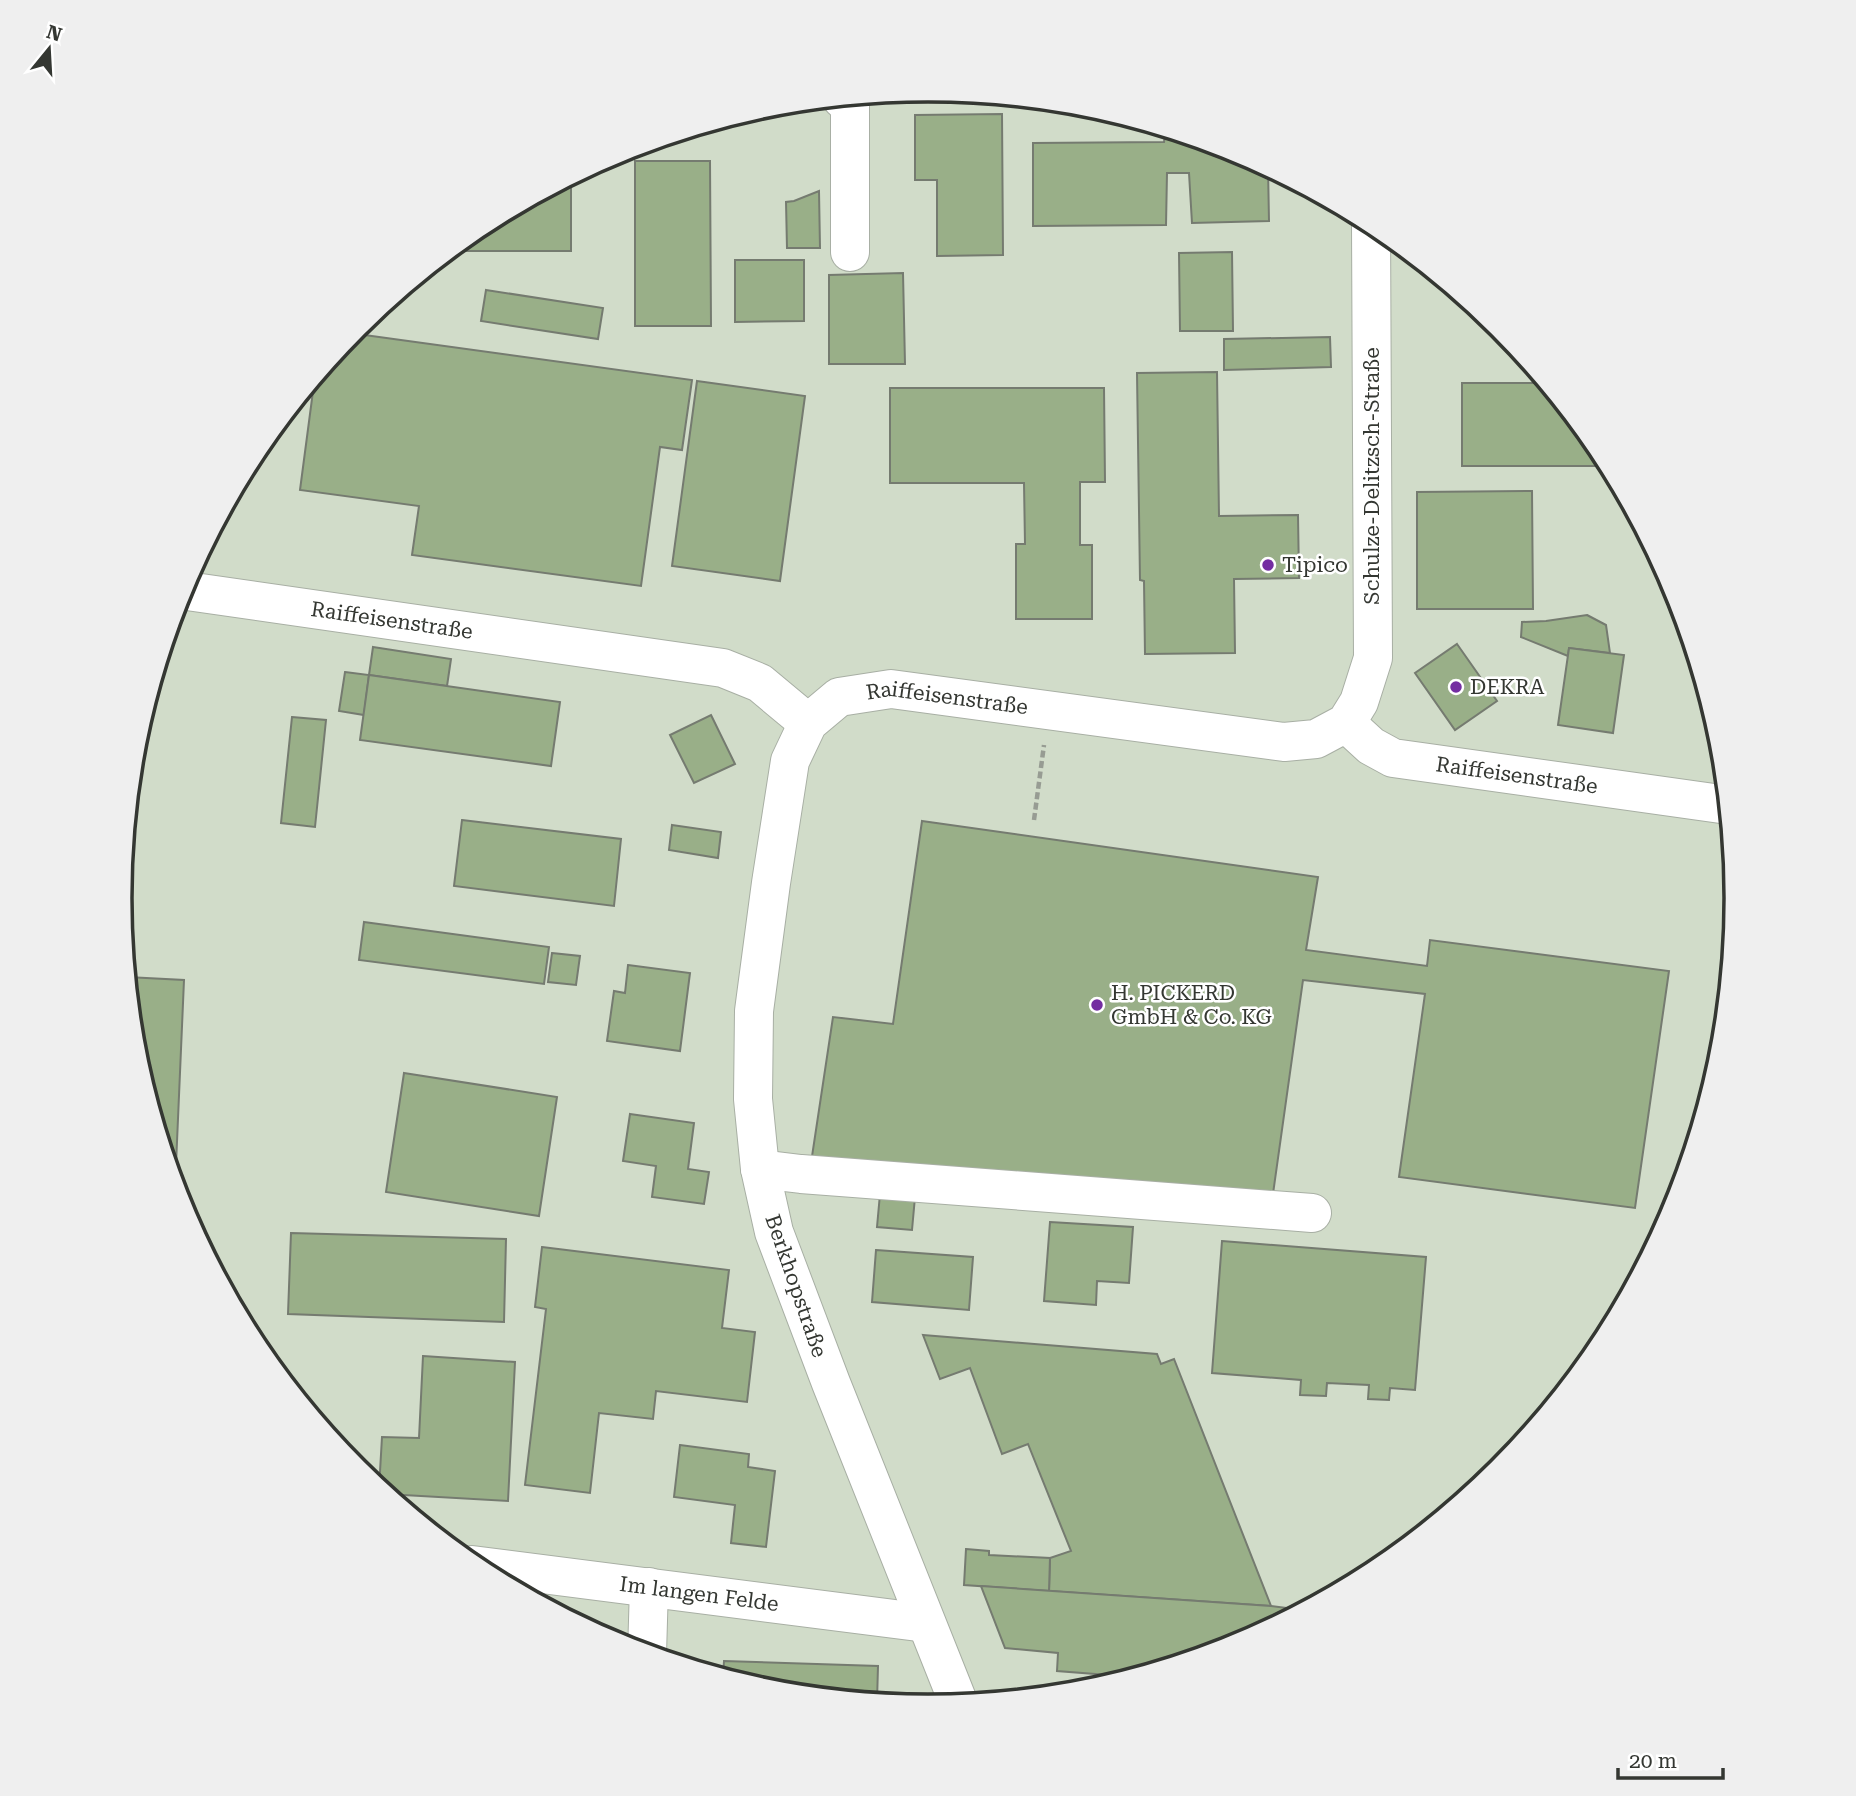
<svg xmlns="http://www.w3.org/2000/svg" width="1856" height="1796" font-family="'Roboto Serif',serif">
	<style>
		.built { fill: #d1dcc9 }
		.building { fill: #99af88; stroke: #757b70; stroke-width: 2 }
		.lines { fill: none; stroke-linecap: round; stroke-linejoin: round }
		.minor-casing { stroke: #a8afa4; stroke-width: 40 }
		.major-casing { stroke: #a8afa4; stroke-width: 40 }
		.path { stroke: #979c93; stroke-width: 4.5; stroke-dasharray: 7 3.5; stroke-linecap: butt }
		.minor { stroke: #fff; stroke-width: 38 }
		.major { stroke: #fff; stroke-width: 38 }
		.poi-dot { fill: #742da1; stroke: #fff; stroke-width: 2.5 }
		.labels { text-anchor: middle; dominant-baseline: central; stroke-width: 5; stroke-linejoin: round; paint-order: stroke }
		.street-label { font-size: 21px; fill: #343732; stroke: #fff }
		.poi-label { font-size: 21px; fill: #343732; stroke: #fff; text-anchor: start }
		.rim { fill: none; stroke: #343732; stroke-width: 3.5 }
	</style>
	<rect width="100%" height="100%" fill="#dfe6da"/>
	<circle class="built" cx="928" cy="898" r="806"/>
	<g class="building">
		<polygon points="1002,114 1003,255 937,256 937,180 915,180 915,115"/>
		<polygon points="1166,129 1190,137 1190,143 1210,142 1238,151 1268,167 1269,221 1192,223 1189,173 1167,173 1166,225 1033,226 1033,143 1164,142"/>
		<polygon points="635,161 710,161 711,326 635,326"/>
		<polygon points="571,176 571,251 448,251 479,225"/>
		<polygon points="819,191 820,248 787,248 786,202 794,201"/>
		<polygon points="1232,252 1233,331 1180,331 1179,253"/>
		<polygon points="735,260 804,260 804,321 735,322"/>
		<polygon points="903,273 905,364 829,364 829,275"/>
		<polygon points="486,290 603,308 598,339 481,321"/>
		<polygon points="350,333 692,380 682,450 660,447 641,586 412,555 419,506 300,490 315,376"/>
		<polygon points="1330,337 1331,367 1224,370 1224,339"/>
		<polygon points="1217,372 1219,516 1298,515 1299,578 1234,579 1235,653 1145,654 1144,581 1140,580 1137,373"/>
		<polygon points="697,381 805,396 780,581 672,566"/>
		<polygon points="1462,383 1546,383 1601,449 1610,466 1462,466"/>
		<polygon points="890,388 1104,388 1105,482 1080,482 1080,545 1092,545 1092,619 1016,619 1016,544 1025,544 1024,483 890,483"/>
		<polygon points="1532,491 1533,609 1417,609 1417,492"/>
		<polygon points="1587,615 1606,625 1610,653 1569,648 1568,656 1521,637 1522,622 1546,621"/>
		<polygon points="1457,644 1497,701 1455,730 1415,673"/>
		<polygon points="373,647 451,659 447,686 369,675"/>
		<polygon points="1569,648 1624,655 1613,733 1558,725"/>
		<polygon points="345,672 369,675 364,715 339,711"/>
		<polygon points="369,675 560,702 551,766 360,740"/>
		<polygon points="1703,679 1715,719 1703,719"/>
		<polygon points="711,715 735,764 694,783 670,735"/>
		<polygon points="292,717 326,720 315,827 281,823"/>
		<polygon points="462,820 621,839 614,906 454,886"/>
		<polygon points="922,821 1318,877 1306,950 1427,966 1430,940 1669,971 1635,1208 1399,1177 1425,994 1303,980 1272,1201 811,1163 833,1017 893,1024"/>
		<polygon points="672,825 721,832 718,858 669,850"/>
		<polygon points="364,922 549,947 544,984 359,960"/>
		<polygon points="552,953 580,956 576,985 548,982"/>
		<polygon points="628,965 690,973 680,1051 607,1041 614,991 625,993"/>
		<polygon points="127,977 184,980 175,1188 135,1055"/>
		<polygon points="404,1073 557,1097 539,1216 386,1192"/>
		<polygon points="630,1114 694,1123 688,1169 709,1172 704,1204 652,1197 656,1166 623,1161"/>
		<polygon points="880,1194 915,1197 912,1230 877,1227"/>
		<polygon points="1050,1222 1133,1227 1129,1283 1097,1281 1096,1305 1044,1301"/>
		<polygon points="291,1233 506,1239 504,1322 288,1314"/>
		<polygon points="1222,1241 1426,1257 1415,1390 1390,1388 1389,1400 1368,1399 1369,1385 1327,1383 1326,1396 1300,1395 1301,1380 1212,1373"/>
		<polygon points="542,1247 729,1270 722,1328 755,1332 747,1402 656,1391 653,1419 599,1413 590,1493 525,1485 546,1309 535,1307"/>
		<polygon points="876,1250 973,1257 969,1310 872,1302"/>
		<polygon points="923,1335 1157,1354 1161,1364 1174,1359 1271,1606 1049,1591 1050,1558 1071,1551 1028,1444 1002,1454 970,1368 940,1379"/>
		<polygon points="423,1356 515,1362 508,1501 386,1494 379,1489 382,1437 419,1438"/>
		<polygon points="680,1445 749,1454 748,1467 775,1471 766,1547 731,1543 735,1505 674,1497"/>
		<polygon points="966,1549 989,1551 989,1555 1050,1558 1049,1591 964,1585"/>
		<polygon points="981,1586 1271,1606 1303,1610 1237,1645 1134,1677 1057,1671 1058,1653 1005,1648"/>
		<polygon points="724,1661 878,1666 877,1702 770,1691 723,1677"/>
	</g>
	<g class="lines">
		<defs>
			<g id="minor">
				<polyline points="841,98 850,106 850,252"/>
				<path id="s1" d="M180,590L723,668L760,683L808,723"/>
				<path id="s2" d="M1346,723L1371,746L1393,758L1728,805"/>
				<polyline points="760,1169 801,1174 1312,1213"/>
				<path id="s3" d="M472,1565L926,1623"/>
				<polyline points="647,1654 649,1587"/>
			</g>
			<g id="major">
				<path id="s4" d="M959,1704L831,1383L774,1232L760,1169L753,1099L754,1011L771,883L790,761L808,723L839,697L891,689L1284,742L1316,739L1346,723L1359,702L1373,658L1371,222"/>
			</g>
		</defs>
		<use href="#minor" class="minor-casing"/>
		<use href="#major" class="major-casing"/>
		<polyline class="path" points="1034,820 1044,745"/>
		<use href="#minor" class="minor"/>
		<use href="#major" class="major"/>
	</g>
	<g class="poi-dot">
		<circle cx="1268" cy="565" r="7"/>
		<circle cx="1456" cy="687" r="7"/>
		<circle cx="1097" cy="1005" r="7"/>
	</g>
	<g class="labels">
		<g class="street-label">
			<text transform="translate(1372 476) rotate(-90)">Schulze-Delitzsch-Straße</text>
			<text stroke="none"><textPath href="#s1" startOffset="214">Raiffeisenstraße</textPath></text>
			<text stroke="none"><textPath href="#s4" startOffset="1174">Raiffeisenstraße</textPath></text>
			<text stroke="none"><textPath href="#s2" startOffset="184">Raiffeisenstraße</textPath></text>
			<text transform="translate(796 1286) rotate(71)">Berkhopstraße</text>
			<text stroke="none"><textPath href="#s3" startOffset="229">Im langen Felde</textPath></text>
		</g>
		<g class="poi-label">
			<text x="1282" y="565">Tipico</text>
			<text x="1470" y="687">DEKRA</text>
			<text x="1111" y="993">H. PICKERD<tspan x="1111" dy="24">GmbH &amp; Co. KG</tspan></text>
		</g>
	</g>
	<path d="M0 0H1856V1796H0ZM132 898a796 796 0 1 1 1592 0a796 796 0 1 1-1592 0Z" fill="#efefef" fill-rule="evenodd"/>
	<path class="rim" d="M132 898a796 796 0 1 1 1592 0a796 796 0 1 1-1592 0Z"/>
	<g transform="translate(49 49) rotate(18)" stroke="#ffffff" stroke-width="5" paint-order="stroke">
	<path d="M0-5L12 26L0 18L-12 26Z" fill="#343732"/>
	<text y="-10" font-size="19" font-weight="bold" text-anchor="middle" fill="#343732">N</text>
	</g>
	<path d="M1618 1768v10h105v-10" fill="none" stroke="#343732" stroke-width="3.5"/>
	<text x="1629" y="1768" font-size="21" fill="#343732" stroke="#ffffff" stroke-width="5" paint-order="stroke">20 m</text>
</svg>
